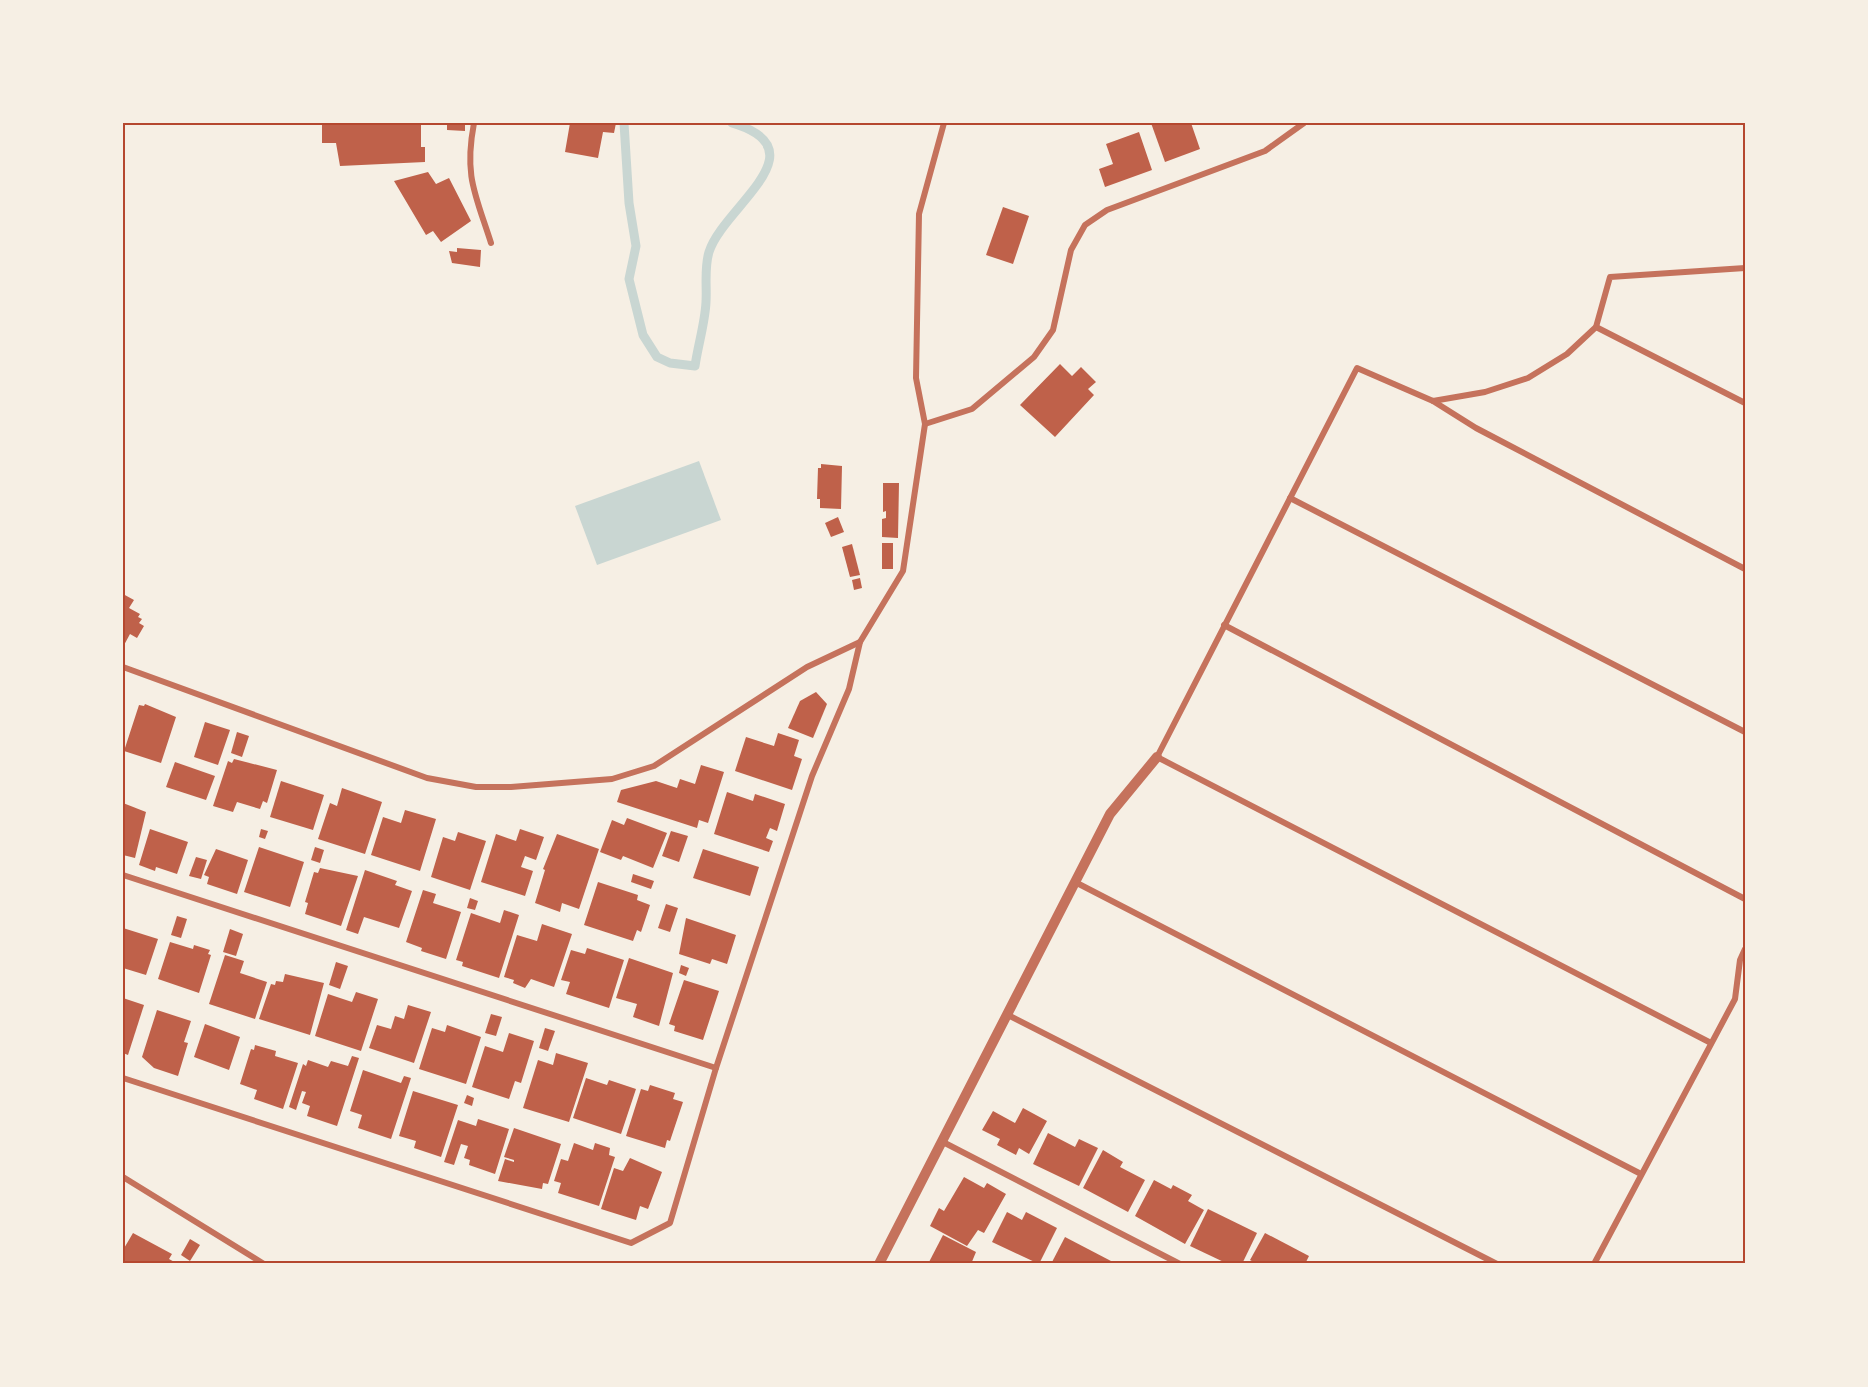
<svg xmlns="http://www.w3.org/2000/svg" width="1868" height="1387" font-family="Helvetica,sans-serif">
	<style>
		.water { fill: #c9d6d2 }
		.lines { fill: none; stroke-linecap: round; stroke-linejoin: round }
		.stream { stroke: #c9d6d2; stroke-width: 9 }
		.building { fill: #bf614a }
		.minor { stroke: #c5725c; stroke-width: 6 }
		.tertiary { stroke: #c5725c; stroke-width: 10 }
		.neatline { fill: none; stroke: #b5482f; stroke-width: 2 }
	</style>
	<rect width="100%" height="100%" fill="#f6efe4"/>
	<polygon class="water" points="699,461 721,520 597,565 575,506"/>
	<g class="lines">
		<path class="stream" d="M624,123L629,203L636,246L629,279L643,335L657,357L670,363L695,366C698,345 705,323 706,302C707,286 704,268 709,252C723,207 823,150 732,123"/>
	</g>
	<g class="building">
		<polygon points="322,123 421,123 421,147 425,147 425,162 340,166 336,143 322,143"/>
		<polygon points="447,123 465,123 465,131 447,130"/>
		<polygon points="570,123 616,123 614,133 603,132 598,158 565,152"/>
		<polygon points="1151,123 1191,123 1200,149 1165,162"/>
		<polygon points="1139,132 1152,170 1105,187 1099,169 1113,164 1106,144"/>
		<polygon points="428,172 436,184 449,178 471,221 441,242 433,231 426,235 394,181"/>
		<polygon points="1003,207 1029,216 1013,264 986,255"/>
		<polygon points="457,248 481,250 480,267 452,263 449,251 457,252"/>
		<polygon points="1060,364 1072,376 1081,367 1096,382 1088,389 1094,395 1055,437 1020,405"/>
		<polygon points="821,464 842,466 841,509 820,508 820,499 817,499 818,468 821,468"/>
		<polygon points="883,483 899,483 898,538 882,537 882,519 886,518 886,511 883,512"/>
		<polygon points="838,517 844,532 831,537 825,523"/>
		<rect x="882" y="543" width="11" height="26"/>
		<polygon points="852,544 860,575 850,577 842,547"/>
		<polygon points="860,578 862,588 854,590 852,580"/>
		<polygon points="123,594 134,600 129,608 140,614 138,617 142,619 139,623 144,626 137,638 130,634 123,647"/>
		<polygon points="816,692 827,704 813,738 788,728 800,701"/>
		<polygon points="145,704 176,717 161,763 124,751 139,705 144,706"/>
		<polygon points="205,722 230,730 218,765 194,757"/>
		<polygon points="237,732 249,736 242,757 231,753"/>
		<polygon points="778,733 799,740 794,756 802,759 792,790 735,771 746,737 774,746"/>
		<polygon points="234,759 277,770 267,803 263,801 260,809 237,802 233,812 213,806 228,761 232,763"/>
		<polygon points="175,762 215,776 206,800 166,787"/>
		<polygon points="701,765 724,772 708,823 699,820 697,828 617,802 621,790 656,781 677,788 680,779 695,784"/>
		<polygon points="281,781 324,795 313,830 270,817"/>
		<polygon points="342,788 382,802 365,854 318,839 330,803 337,806"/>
		<polygon points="727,792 753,801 755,794 785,804 777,831 770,828 766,838 773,841 769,852 714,834"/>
		<polygon points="123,803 146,812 135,858 123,855"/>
		<polygon points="405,810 436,819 420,871 371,855 383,817 401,823"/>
		<polygon points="627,818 667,833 653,868 623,856 621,860 600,852 612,820 624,825"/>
		<polygon points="150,829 188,842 177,874 156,867 155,871 139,865"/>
		<polygon points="261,829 268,831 265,839 259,837"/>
		<polygon points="520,829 544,837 536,860 525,856 521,867 533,871 525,896 481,882 496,834 516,841"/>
		<polygon points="671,831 688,836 679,862 662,856"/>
		<polygon points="458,832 486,841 470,890 431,877 443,837 455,841"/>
		<polygon points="557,834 599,849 579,909 562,903 560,912 535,903 545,870 543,869"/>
		<polygon points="259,847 304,862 290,907 244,892"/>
		<polygon points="315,847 324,850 320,863 311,860"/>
		<polygon points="216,849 248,860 237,894 207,884 209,877 204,875"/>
		<polygon points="703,849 759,867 750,896 693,878"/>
		<polygon points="196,857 207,860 201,879 189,876"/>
		<polygon points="320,868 358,876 341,926 305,914 308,903 305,902 314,872 318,873"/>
		<polygon points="365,870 397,881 395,885 412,891 399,928 364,917 358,934 346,930"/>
		<polygon points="633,874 654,881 651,889 631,882"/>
		<polygon points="598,882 638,895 637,900 650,905 641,932 637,930 633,941 584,925"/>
		<polygon points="423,890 436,894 433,903 461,912 446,959 421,951 422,948 406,942"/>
		<polygon points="470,898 478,901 475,910 467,908"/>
		<polygon points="666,904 678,908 670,932 658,928"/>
		<polygon points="504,910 519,915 499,978 462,966 463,962 456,960 471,913 500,923"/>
		<polygon points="177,916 187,919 181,938 171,935"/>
		<polygon points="686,918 736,935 727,964 712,959 710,964 679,954"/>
		<polygon points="542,924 572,934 554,987 531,979 525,988 513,983 514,980 504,977 517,935 537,941"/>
		<polygon points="123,928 158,939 146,975 123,968"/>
		<polygon points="230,929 243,934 236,956 223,952"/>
		<polygon points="170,942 193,949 194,945 210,950 208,954 211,955 199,993 158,979"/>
		<polygon points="587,948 624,960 609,1008 566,994 570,982 561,980 571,950 585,954"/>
		<polygon points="225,955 244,961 240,973 267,982 255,1019 209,1004"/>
		<polygon points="629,958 673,973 659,1026 633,1017 637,1004 616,998"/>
		<polygon points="336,962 348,966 340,989 329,985"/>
		<polygon points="681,965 689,968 686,976 679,973"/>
		<polygon points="285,974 324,983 310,1035 259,1019 271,984 275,985 276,981 283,982"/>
		<polygon points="684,980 719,991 703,1040 674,1031 675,1026 669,1024"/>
		<polygon points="356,992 378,999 361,1051 315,1036 328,994 352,1002"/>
		<polygon points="123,998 144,1005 128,1055 123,1053"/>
		<polygon points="408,1005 431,1012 414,1063 369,1048 377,1025 391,1029 395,1016 404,1019"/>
		<polygon points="157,1010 191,1021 184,1042 188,1043 178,1076 154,1068 142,1057"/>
		<polygon points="491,1014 502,1017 496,1036 485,1033"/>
		<polygon points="205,1024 240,1037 229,1070 194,1057"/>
		<polygon points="447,1025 481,1037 466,1084 419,1069 432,1028 445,1032"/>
		<polygon points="545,1028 555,1031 548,1051 539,1048"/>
		<polygon points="509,1033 534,1041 521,1083 515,1081 509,1099 472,1087 485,1046 503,1052"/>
		<polygon points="255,1045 276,1051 275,1056 298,1063 283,1109 254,1099 257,1090 240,1084 251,1049 254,1050"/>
		<polygon points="556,1053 588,1063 569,1122 523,1108 538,1060 553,1065"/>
		<polygon points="352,1056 359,1058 337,1126 307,1116 310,1106 302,1103 306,1092 302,1091 296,1110 289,1107 303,1064 306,1066 308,1060 328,1067 331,1061 348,1066"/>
		<polygon points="363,1070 401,1083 404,1076 411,1078 391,1139 358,1128 362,1115 350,1111"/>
		<polygon points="586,1078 607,1085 609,1080 636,1089 621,1134 573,1118"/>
		<polygon points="650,1085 675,1093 673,1099 683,1102 670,1141 667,1140 665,1148 626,1136 641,1089 648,1091"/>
		<polygon points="413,1091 458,1105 441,1157 414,1148 416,1141 399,1136"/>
		<polygon points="467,1095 474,1098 472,1106 464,1103"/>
		<polygon points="1023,1108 1047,1121 1029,1154 1019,1148 1016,1155 997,1145 1000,1139 982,1130 993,1111 1015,1123"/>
		<polygon points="478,1119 509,1129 495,1174 469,1165 470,1160 464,1158 468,1146 461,1144 454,1165 444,1162 458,1120 476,1126"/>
		<polygon points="514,1128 561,1144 548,1184 543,1183 542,1189 498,1181 505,1159 514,1162 514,1160 504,1157"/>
		<polygon points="1048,1133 1075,1147 1079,1139 1098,1148 1079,1186 1033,1164"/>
		<polygon points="574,1143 593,1150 595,1143 610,1148 609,1155 615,1157 599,1206 558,1193 561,1183 554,1181 561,1159 568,1161"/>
		<polygon points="1103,1150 1123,1162 1120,1167 1145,1180 1128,1212 1083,1188"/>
		<polygon points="630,1158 662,1172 648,1209 640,1206 636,1220 601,1209 614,1168 623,1171"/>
		<polygon points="964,1177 984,1188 987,1183 1006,1194 984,1233 978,1230 967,1246 930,1226 939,1208 944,1211"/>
		<polygon points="1154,1180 1171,1189 1173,1185 1192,1195 1188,1201 1204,1210 1185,1244 1135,1216"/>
		<polygon points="1208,1209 1257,1233 1242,1264 1228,1264 1190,1246"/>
		<polygon points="1007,1212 1022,1220 1026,1212 1057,1228 1039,1264 992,1242"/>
		<polygon points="133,1233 172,1254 169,1259 178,1264 123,1264 123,1250"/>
		<polygon points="1265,1233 1309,1256 1305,1264 1257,1264 1250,1260"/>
		<polygon points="943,1235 976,1252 971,1264 928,1264"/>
		<polygon points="1065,1237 1111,1261 1109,1264 1051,1264"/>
		<polygon points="190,1239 200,1245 190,1261 181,1255"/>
	</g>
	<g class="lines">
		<g class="minor">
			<path d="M474,123C464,176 475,193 491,243"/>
			<polyline points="1596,327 1745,403"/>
			<polyline points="1433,401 1476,428 1745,569"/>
			<polyline points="925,424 972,409 1034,357 1053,330 1071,250 1085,225 1107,210 1265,151 1304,123"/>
			<polyline points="1290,498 1745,732"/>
			<polyline points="1224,625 1745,899"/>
			<polyline points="123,667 427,778 476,787 511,787 612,779 654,766 807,667 860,642 903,571 925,424 916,378 919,214 944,123"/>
			<polyline points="123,875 716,1068"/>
			<polyline points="1075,882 1641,1174"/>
			<polyline points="1006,1014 1497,1264"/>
			<polyline points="1711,1043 1157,757 1357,368 1433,401 1485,392 1528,378 1567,354 1596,327 1610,277 1745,268"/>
			<polyline points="123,1078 631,1243 670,1223 716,1068 812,776 849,689 860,642"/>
			<polyline points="941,1141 1180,1264"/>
			<polyline points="123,1177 264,1264"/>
			<polyline points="1594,1264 1735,999 1740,960 1745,949"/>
		</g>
		<polyline class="tertiary" points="879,1264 1110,814 1157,757"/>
	</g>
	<rect width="1868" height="1387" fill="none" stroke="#f6efe4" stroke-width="249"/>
	<rect x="124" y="124" width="1620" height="1138" class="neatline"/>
</svg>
